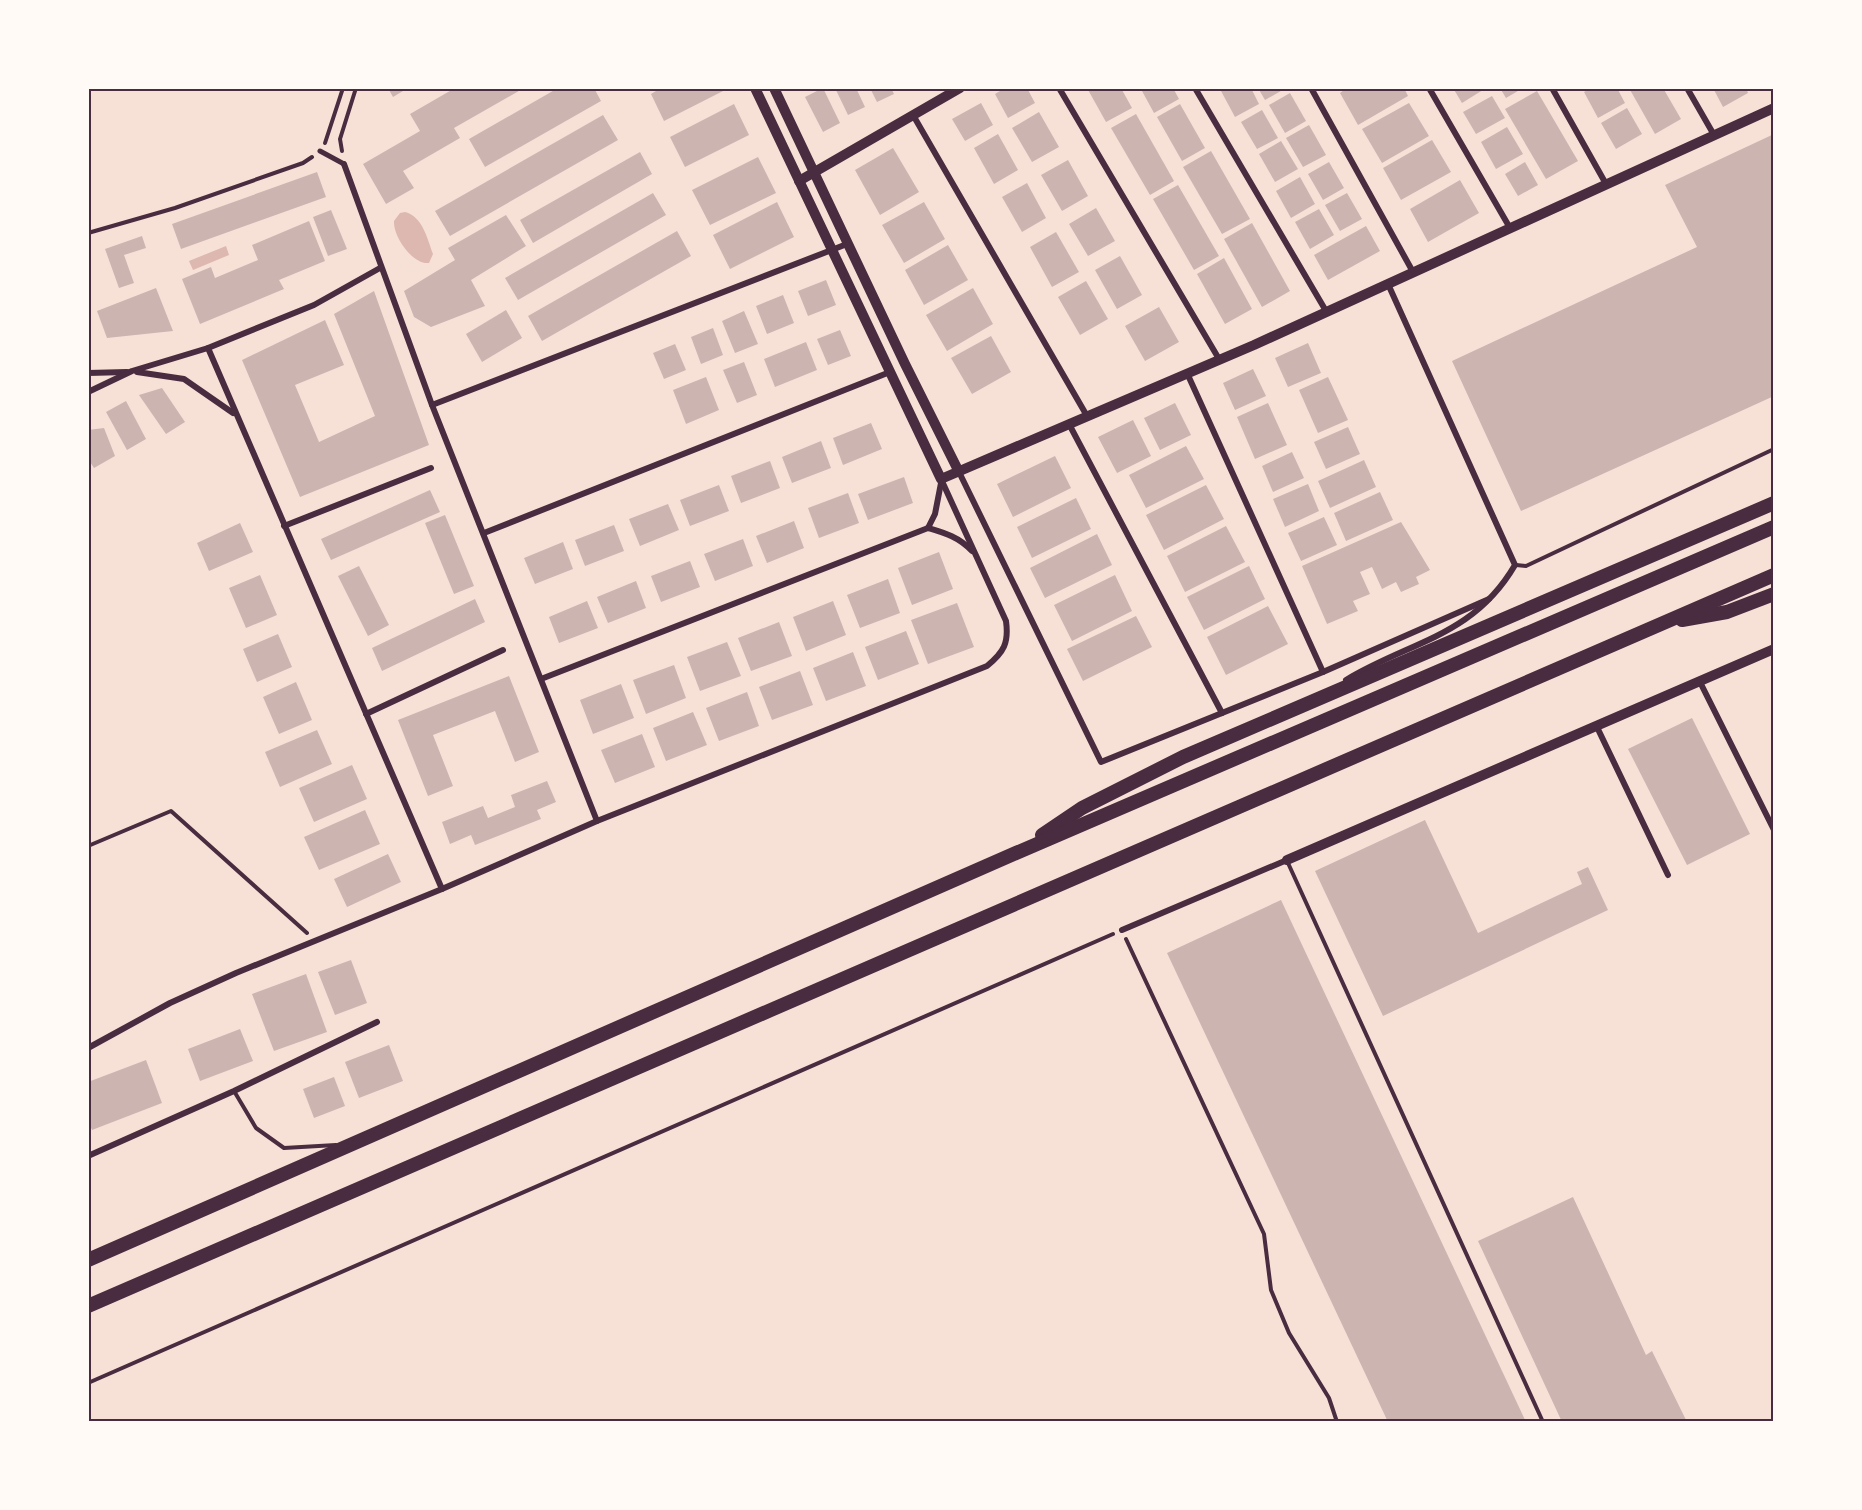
<svg xmlns="http://www.w3.org/2000/svg" width="1862" height="1510" font-family="'Fira Sans',sans-serif">
	<style>
		.water { fill: #dcb8b0 }
		.building { fill: #ccb4b1 }
		.lines { fill: none; stroke-linecap: round; stroke-linejoin: round }
		.path { stroke: #4a2c40; stroke-width: 4 }
		.service { stroke: #4a2c40; stroke-width: 4 }
		.pedestrian { stroke: #4a2c40; stroke-width: 5 }
		.minor { stroke: #4a2c40; stroke-width: 6 }
		.tertiary { stroke: #4a2c40; stroke-width: 10 }
		.trunk { stroke: #4a2c40; stroke-width: 14 }
		.neatline { fill: none; stroke: #4a2c40; stroke-width: 2 }
	</style>
	<rect width="100%" height="100%" fill="#f7e1d7"/>
	<g class="water">
		<path d="M405,212C423,217 427,238 433,254L429,263C413,265 393,237 394,221L400,213Z"/>
		<polygon points="226,246 229,255 193,270 189,261"/>
	</g>
	<g class="building">
		<polygon points="388,88 408,88 393,97"/>
		<polygon points="455,88 524,88 454,128 460,138 403,171 414,188 386,204 363,164 420,131 410,114"/>
		<polygon points="558,88 594,88 601,101 485,167 469,139"/>
		<polygon points="661,88 729,88 664,121 651,94"/>
		<polygon points="823,88 840,123 823,132 805,97"/>
		<polygon points="835,88 856,88 865,107 848,115"/>
		<polygon points="870,88 891,88 894,94 877,102"/>
		<polygon points="1005,88 1027,88 1035,103 1008,118 995,94"/>
		<polygon points="1087,88 1121,88 1132,108 1106,122"/>
		<polygon points="1146,88 1173,88 1179,99 1154,113 1142,91"/>
		<polygon points="1225,88 1251,88 1259,104 1235,117 1221,91"/>
		<polygon points="1258,88 1286,88 1265,100"/>
		<polygon points="1347,88 1404,88 1408,96 1358,125 1340,93"/>
		<polygon points="1453,88 1486,88 1462,103"/>
		<polygon points="1500,88 1523,88 1506,98"/>
		<polygon points="1591,88 1617,88 1625,103 1598,118 1584,92"/>
		<polygon points="1629,88 1663,88 1681,119 1655,134"/>
		<polygon points="1713,88 1746,88 1748,93 1723,107"/>
		<polygon points="1537,91 1578,161 1546,179 1505,109"/>
		<polygon points="1290,93 1306,121 1285,133 1269,105"/>
		<polygon points="1492,96 1505,118 1476,134 1463,112"/>
		<polygon points="981,103 993,125 965,141 952,119"/>
		<polygon points="1409,103 1429,136 1382,163 1362,129"/>
		<polygon points="734,104 749,135 685,167 670,137"/>
		<polygon points="1180,104 1205,148 1182,161 1157,117"/>
		<polygon points="1627,108 1642,134 1616,149 1601,123"/>
		<polygon points="1262,110 1278,138 1257,149 1241,122"/>
		<polygon points="1039,112 1059,147 1032,162 1012,128"/>
		<polygon points="1136,114 1174,181 1150,195 1111,128"/>
		<polygon points="603,115 618,140 450,236 435,211"/>
		<polygon points="1309,125 1326,155 1303,167 1286,138"/>
		<polygon points="1507,127 1523,154 1496,169 1481,142"/>
		<polygon points="998,134 1018,170 994,184 974,148"/>
		<polygon points="1774,134 1774,396 1521,511 1452,361 1697,247 1665,185"/>
		<polygon points="1432,140 1451,172 1401,200 1383,168"/>
		<polygon points="1281,141 1298,169 1275,182 1259,154"/>
		<polygon points="893,148 919,192 880,215 855,170"/>
		<polygon points="1211,151 1250,219 1222,234 1183,167"/>
		<polygon points="640,152 652,174 533,243 520,220"/>
		<polygon points="758,157 776,193 710,225 692,190"/>
		<polygon points="1068,160 1088,196 1062,211 1041,175"/>
		<polygon points="1329,162 1344,188 1323,200 1308,174"/>
		<polygon points="1525,162 1538,185 1518,196 1505,174"/>
		<polygon points="317,172 326,197 181,249 172,224"/>
		<polygon points="1300,177 1315,204 1291,218 1276,191"/>
		<polygon points="1460,180 1479,213 1428,242 1410,209"/>
		<polygon points="1027,183 1046,218 1022,232 1002,197"/>
		<polygon points="1178,185 1219,256 1194,270 1153,199"/>
		<polygon points="653,193 666,215 518,300 505,278"/>
		<polygon points="1347,193 1362,219 1340,231 1325,205"/>
		<polygon points="777,202 794,237 730,269 713,235"/>
		<polygon points="924,202 945,239 904,263 882,225"/>
		<polygon points="1096,208 1115,241 1088,256 1069,224"/>
		<polygon points="1319,209 1334,235 1310,249 1295,222"/>
		<polygon points="331,210 347,249 328,256 313,217"/>
		<polygon points="506,215 526,246 471,280 485,306 431,327 414,317 404,291 455,260 448,248"/>
		<polygon points="309,221 325,261 279,280 284,289 200,324 182,279 211,267 215,278 258,260 252,245"/>
		<polygon points="1252,223 1290,291 1262,307 1224,239"/>
		<polygon points="1366,226 1380,251 1328,280 1314,255"/>
		<polygon points="677,231 691,256 542,341 528,316"/>
		<polygon points="1056,232 1079,272 1052,287 1030,247"/>
		<polygon points="142,236 146,248 124,255 134,283 119,288 105,249"/>
		<polygon points="948,245 968,280 924,305 905,270"/>
		<polygon points="1120,256 1142,295 1117,309 1095,270"/>
		<polygon points="1224,258 1252,309 1225,324 1197,274"/>
		<polygon points="826,280 836,305 808,316 798,291"/>
		<polygon points="1086,281 1108,319 1080,335 1058,297"/>
		<polygon points="156,288 173,331 107,338 97,311"/>
		<polygon points="973,288 993,324 947,351 926,315"/>
		<polygon points="374,291 429,445 300,497 242,360 325,320 344,365 295,385 319,442 375,416 334,314"/>
		<polygon points="783,295 794,323 767,334 756,306"/>
		<polygon points="1159,307 1179,342 1145,361 1125,326"/>
		<polygon points="506,310 522,338 482,362 466,334"/>
		<polygon points="744,311 758,344 735,353 722,321"/>
		<polygon points="713,328 723,355 701,364 691,337"/>
		<polygon points="840,330 851,356 828,365 817,339"/>
		<polygon points="991,336 1011,372 972,394 951,358"/>
		<polygon points="806,342 817,370 775,387 764,359"/>
		<polygon points="1308,343 1321,373 1288,387 1275,358"/>
		<polygon points="675,344 686,370 664,379 653,353"/>
		<polygon points="744,362 757,395 737,403 723,370"/>
		<polygon points="1253,369 1266,396 1235,410 1223,383"/>
		<polygon points="706,377 719,410 686,424 673,390"/>
		<polygon points="1328,377 1348,420 1318,433 1299,390"/>
		<polygon points="162,388 185,422 166,434 139,395"/>
		<polygon points="126,401 146,439 127,450 106,412"/>
		<polygon points="1175,403 1191,435 1160,450 1144,418"/>
		<polygon points="1268,403 1287,445 1255,459 1237,417"/>
		<polygon points="1133,420 1151,456 1117,473 1098,437"/>
		<polygon points="871,423 882,449 843,465 833,438"/>
		<polygon points="1348,427 1360,454 1326,469 1314,442"/>
		<polygon points="104,428 115,456 94,468 88,459 88,430"/>
		<polygon points="821,441 831,468 792,483 782,457"/>
		<polygon points="1186,446 1204,479 1146,508 1129,475"/>
		<polygon points="1292,452 1304,478 1273,492 1262,466"/>
		<polygon points="1055,456 1071,488 1013,517 997,484"/>
		<polygon points="1364,460 1376,487 1330,508 1318,481"/>
		<polygon points="770,461 780,488 741,503 731,476"/>
		<polygon points="904,477 913,503 868,520 858,494"/>
		<polygon points="1308,484 1319,511 1285,527 1273,499"/>
		<polygon points="719,485 729,511 690,526 680,500"/>
		<polygon points="1206,485 1224,519 1164,550 1146,515"/>
		<polygon points="430,490 440,512 331,560 321,539"/>
		<polygon points="1380,492 1393,520 1346,541 1334,513"/>
		<polygon points="848,493 859,523 819,538 808,508"/>
		<polygon points="1076,498 1091,529 1032,558 1017,527"/>
		<polygon points="668,504 679,530 640,546 629,519"/>
		<polygon points="445,515 474,586 454,594 425,523"/>
		<polygon points="1324,517 1337,545 1301,561 1288,533"/>
		<polygon points="794,521 804,548 767,563 756,536"/>
		<polygon points="1401,522 1430,570 1416,577 1419,584 1401,592 1396,582 1382,589 1372,567 1360,572 1370,594 1353,601 1358,611 1327,624 1302,566"/>
		<polygon points="240,523 253,552 209,571 197,543"/>
		<polygon points="614,525 624,551 585,566 575,540"/>
		<polygon points="1226,526 1245,562 1185,592 1167,556"/>
		<polygon points="1097,534 1112,565 1045,598 1030,568"/>
		<polygon points="743,539 753,566 715,581 704,554"/>
		<polygon points="563,542 573,569 535,584 524,558"/>
		<polygon points="939,552 953,589 912,605 898,568"/>
		<polygon points="690,561 700,587 661,602 651,576"/>
		<polygon points="359,566 389,625 368,636 338,576"/>
		<polygon points="1249,566 1265,599 1204,630 1187,597"/>
		<polygon points="260,575 277,615 246,628 229,588"/>
		<polygon points="1115,575 1132,611 1072,641 1054,605"/>
		<polygon points="888,579 900,613 860,628 847,595"/>
		<polygon points="636,581 646,608 608,623 597,597"/>
		<polygon points="475,599 485,622 382,671 372,648"/>
		<polygon points="587,601 598,628 559,643 549,617"/>
		<polygon points="833,601 846,635 806,651 793,617"/>
		<polygon points="957,603 974,647 928,664 911,620"/>
		<polygon points="1268,606 1288,644 1226,675 1207,637"/>
		<polygon points="1136,616 1152,647 1083,681 1067,649"/>
		<polygon points="779,622 792,656 751,671 738,638"/>
		<polygon points="906,631 919,664 878,680 865,647"/>
		<polygon points="278,634 292,667 257,682 243,649"/>
		<polygon points="727,642 741,676 700,691 687,657"/>
		<polygon points="853,652 866,686 826,701 813,668"/>
		<polygon points="674,665 686,698 646,714 633,680"/>
		<polygon points="800,671 813,705 772,720 759,687"/>
		<polygon points="509,676 539,752 515,762 495,711 433,735 453,786 428,796 398,720"/>
		<polygon points="296,682 312,720 279,734 263,697"/>
		<polygon points="621,684 634,718 593,734 580,700"/>
		<polygon points="747,692 759,726 719,741 706,708"/>
		<polygon points="693,712 707,745 666,761 653,728"/>
		<polygon points="1692,718 1750,834 1687,865 1628,749"/>
		<polygon points="317,730 332,764 280,787 265,752"/>
		<polygon points="642,734 655,767 615,783 601,750"/>
		<polygon points="352,765 367,799 314,822 299,788"/>
		<polygon points="547,781 556,802 537,810 541,819 475,845 471,835 450,844 442,822 483,806 488,818 515,807 511,795"/>
		<polygon points="365,810 380,844 319,870 304,837"/>
		<polygon points="1425,820 1478,933 1582,884 1577,872 1588,867 1608,910 1383,1016 1315,871"/>
		<polygon points="388,854 401,882 347,907 334,879"/>
		<polygon points="1281,900 1526,1422 1388,1422 1167,953"/>
		<polygon points="351,960 367,1003 335,1015 318,972"/>
		<polygon points="306,974 327,1032 274,1051 252,994"/>
		<polygon points="240,1029 253,1061 200,1081 188,1049"/>
		<polygon points="389,1045 403,1081 359,1098 345,1062"/>
		<polygon points="146,1060 162,1103 92,1130 88,1121 88,1082"/>
		<polygon points="334,1077 345,1106 314,1118 303,1089"/>
		<polygon points="1573,1197 1646,1355 1652,1351 1687,1422 1562,1422 1478,1241"/>
	</g>
	<g class="lines">
		<g class="path">
			<polyline points="325,143 343,88"/>
			<polyline points="342,151 340,139 356,88"/>
			<polyline points="88,233 175,208 303,163 312,157"/>
			<polyline points="88,846 171,811 307,933"/>
			<polyline points="1126,939 1264,1234 1271,1290 1289,1333 1329,1398 1337,1422"/>
			<polyline points="88,1383 1113,934"/>
		</g>
		<g class="service">
			<polyline points="1516,565 1526,566 1774,449"/>
			<polyline points="1288,863 1543,1422"/>
			<polyline points="234,1091 256,1128 284,1148 336,1145"/>
		</g>
		<polyline class="pedestrian" points="320,151 344,164"/>
		<g class="minor">
			<polyline points="1059,88 1219,359"/>
			<polyline points="1195,88 1326,311"/>
			<polyline points="1311,88 1413,272"/>
			<polyline points="1429,88 1510,228"/>
			<polyline points="1552,88 1606,184"/>
			<polyline points="1687,88 1714,135"/>
			<polyline points="913,115 1087,416"/>
			<polyline points="344,164 432,405 597,821"/>
			<polyline points="208,348 442,889"/>
			<polyline points="137,372 184,379 233,413"/>
			<polyline points="88,373 127,372"/>
			<polyline points="1187,373 1323,672"/>
			<polyline points="88,392 132,371 208,348 314,305 380,268"/>
			<polyline points="432,405 847,244"/>
			<polyline points="1069,424 1222,713"/>
			<polyline points="959,472 1101,762 1323,672 1489,599"/>
			<polyline points="284,526 431,468"/>
			<path d="M928,528C945,533 959,537 972,551"/>
			<polyline points="928,528 935,514 941,483"/>
			<polyline points="484,533 890,372"/>
			<polyline points="541,679 928,528"/>
			<path d="M1346,680C1410,641 1473,637 1515,565L1388,284"/>
			<polyline points="1699,680 1774,830"/>
			<polyline points="366,714 503,650"/>
			<polyline points="1596,725 1668,875"/>
			<polyline points="1122,930 1287,860"/>
			<path d="M88,1048L170,1003L236,973L442,889L597,821L987,666C1004,652 1009,643 1006,621L941,479"/>
			<polyline points="88,1156 234,1091 377,1022"/>
		</g>
		<g class="tertiary">
			<polyline points="755,88 941,479 1254,345 1774,108"/>
			<polyline points="774,88 905,364 959,472"/>
			<polyline points="799,181 960,88"/>
			<polyline points="1287,860 1774,649"/>
		</g>
		<g class="trunk">
			<polyline points="1682,620 1727,612 1774,594"/>
			<polyline points="1042,835 1082,808 1183,757 1774,503"/>
			<polyline points="88,1260 1016,853 1774,527"/>
			<polyline points="88,1306 1774,575"/>
		</g>
	</g>
	<rect width="1862" height="1510" fill="none" stroke="#fffaf5" stroke-width="180"/>
	<rect x="90" y="90" width="1682" height="1330" class="neatline"/>
</svg>
